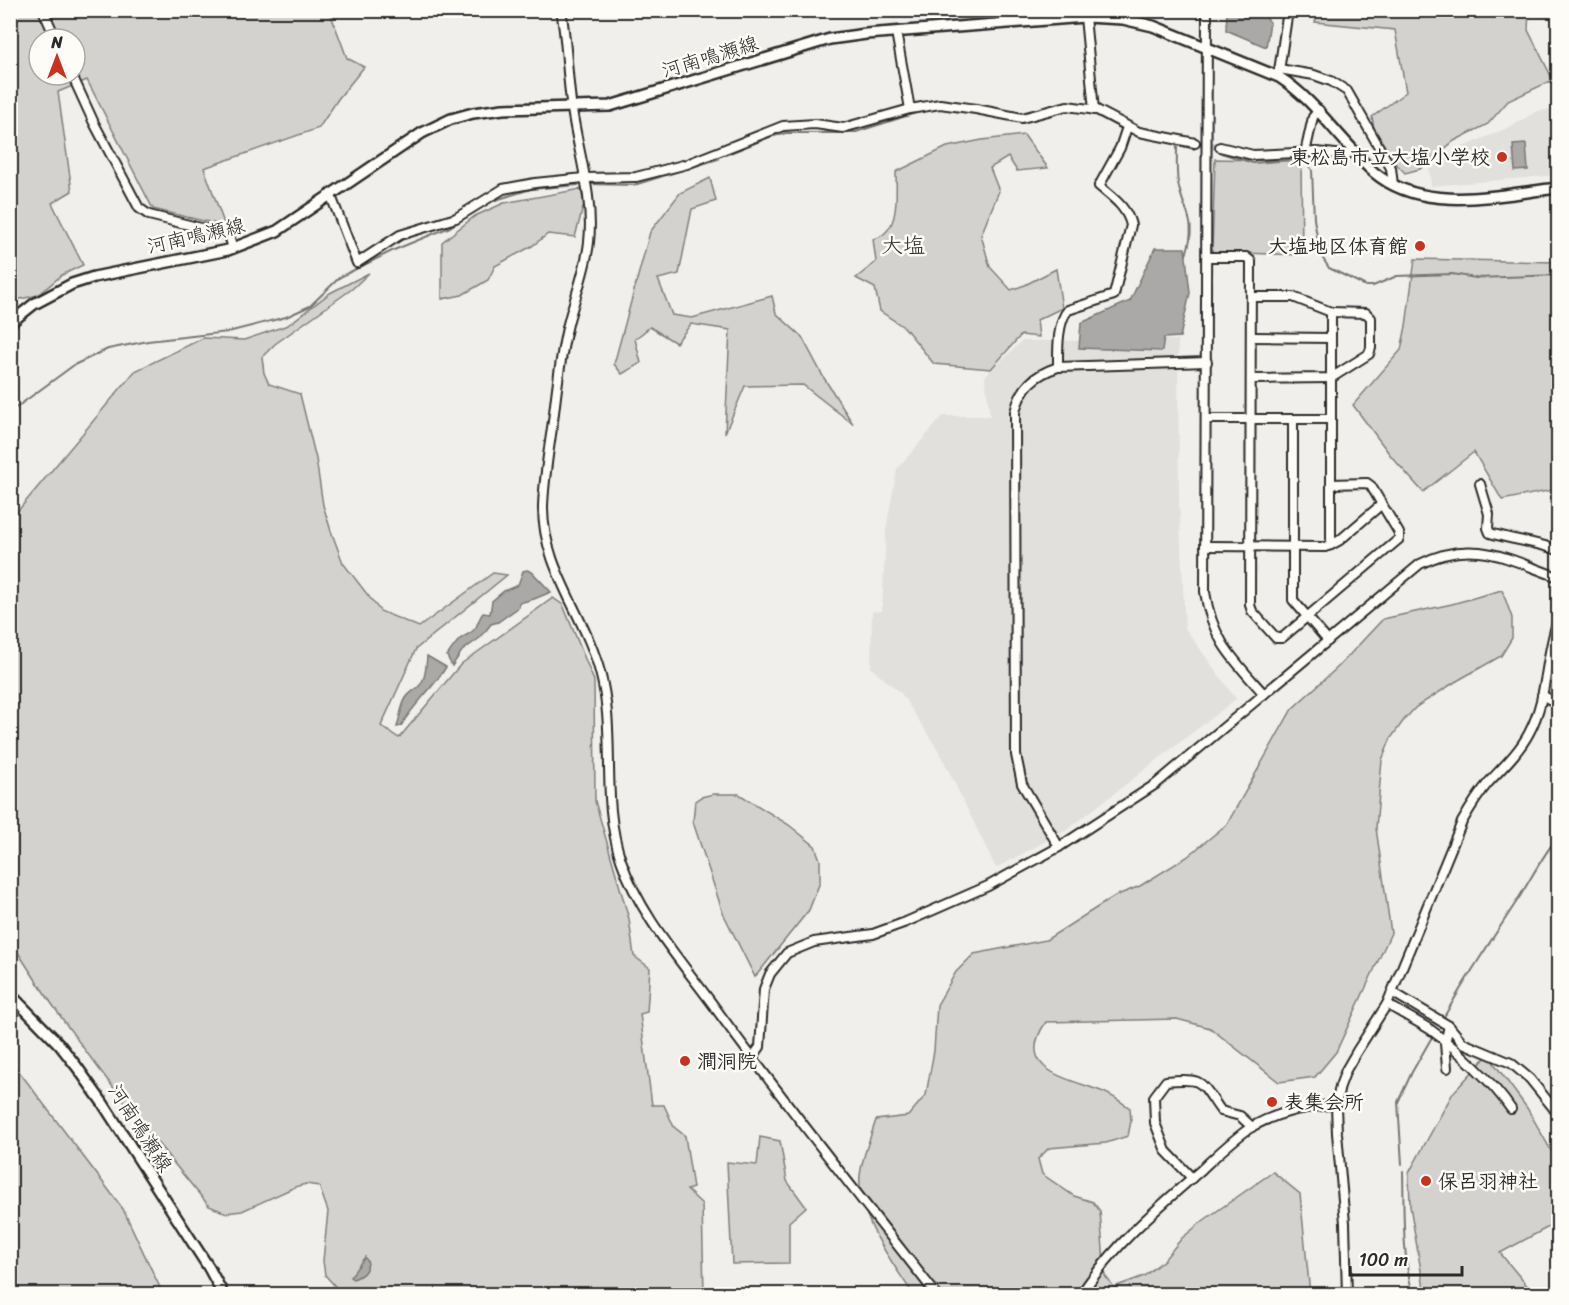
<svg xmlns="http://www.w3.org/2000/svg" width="1569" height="1305" font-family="Sriracha,'Klee One',sans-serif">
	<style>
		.built { fill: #e1e0dc }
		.green { fill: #d3d2cf; stroke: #7f7e7d; stroke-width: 1.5; fill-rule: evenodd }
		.water { fill: #aaa9a7; stroke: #777775; stroke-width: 1.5 }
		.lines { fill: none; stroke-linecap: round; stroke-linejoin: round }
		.stream { stroke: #777775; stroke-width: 2 }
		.minor-tunnel { stroke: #c9c8c5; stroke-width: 8; stroke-dasharray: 8 4; stroke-linecap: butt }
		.minor-casing { stroke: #2b2b2b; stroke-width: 12 }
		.major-casing { stroke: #2b2b2b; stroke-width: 14 }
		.minor { stroke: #fdfcf7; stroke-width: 8 }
		.major { stroke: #fdfcf7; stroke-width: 9 }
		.poi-dot { fill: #c8321e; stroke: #fdfcf7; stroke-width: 2 }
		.labels { text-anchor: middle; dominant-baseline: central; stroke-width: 5; stroke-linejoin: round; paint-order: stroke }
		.street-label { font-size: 20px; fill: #2b2b2b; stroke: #fdfcf7 }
		.poi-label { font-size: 20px; font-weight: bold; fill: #2b2b2b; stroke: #fdfcf7; text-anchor: start }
		.quarter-label { font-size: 22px; fill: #2b2b2b; stroke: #fdfcf7 }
	</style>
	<rect width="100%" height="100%" fill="#f0efeb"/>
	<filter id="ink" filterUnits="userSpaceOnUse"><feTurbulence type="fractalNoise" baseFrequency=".0167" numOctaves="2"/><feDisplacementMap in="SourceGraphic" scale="12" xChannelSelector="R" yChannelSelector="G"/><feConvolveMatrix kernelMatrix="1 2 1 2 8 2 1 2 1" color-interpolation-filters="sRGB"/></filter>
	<g filter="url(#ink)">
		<g class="built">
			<polygon points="1558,109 1558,175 1431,186 1429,167 1463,147 1512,126 1537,111"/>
			<polygon points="1178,340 1179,501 1185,628 1236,699 1067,830 996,868 940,753 901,693 871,668 872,612 882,611 886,530 897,469 943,416 990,416 985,376 1022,341"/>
		</g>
		<g class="green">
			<path d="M10,11H345L331,15L347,58L364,67L338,99L319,128L204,168L225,226L153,209L87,80L58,92L72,191L52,203L83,265L62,275L38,295L12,301L10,300ZM39,39H75V75H39Z"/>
			<polygon points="1318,11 1529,11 1528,30 1553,80 1508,101 1488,124 1454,141 1420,169 1405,173 1377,144 1372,117 1406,92 1395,30 1315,22"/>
			<path d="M1024,135L1048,168L1017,171L1008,157L990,168L999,191L981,235L990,267L1011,290L1025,285L1056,269L1062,308L1037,320L1039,337L1021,335L991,369L934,364L905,328L880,311L875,288L856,278L876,262L873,239C901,233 896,194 896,172L947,147L982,140Z"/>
			<polygon points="1215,159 1301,161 1302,255 1212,252"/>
			<polygon points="710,178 716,201 692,209 679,274 658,279 672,315 692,318 772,296 776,313 802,337 824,378 853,424 803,385 745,386 725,433 730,330 691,324 676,343 650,327 635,339 641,363 622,374 614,364 650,232 680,193"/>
			<polygon points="581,189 584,204 575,237 548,234 532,246 495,266 488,280 462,295 442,299 442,242 475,216 504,203"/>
			<polygon points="1415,259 1558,262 1558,489 1502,500 1474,452 1423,492 1391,456 1353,405 1401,350 1406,326"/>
			<path d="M369,273L352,289L275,344L262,357L264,373L269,384L300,394L316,459L323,505L331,531L343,563L380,611L419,627L493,573L507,575L416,649L381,726L399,738L461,664L553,598L563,605L594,681L595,801L629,919L634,956L650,968L647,1012L640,1014L652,1105H664L674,1127L685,1136L693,1188L687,1190L702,1204L704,1294H342L325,1275L323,1261L328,1211L319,1186L306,1184L295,1187L242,1211L226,1213L209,1206C139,1121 68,1035 11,941V519L135,371L203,338L244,340L288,325L330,293Z"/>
			<path d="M1502,590L1512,618V638L1501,656L1455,682L1416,707L1404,720L1391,738L1382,760L1376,828L1391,933L1336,1052L1315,1077L1279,1082L1210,1028L1177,1019L1046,1022C1013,1070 1067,1078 1101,1091C1112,1095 1121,1102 1130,1108L1131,1121L1128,1136L1106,1143L1049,1148L1038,1159L1042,1174L1074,1196L1093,1202L1100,1211L1105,1276L1114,1287L1144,1276L1164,1260L1182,1238L1204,1220L1273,1172L1300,1194L1310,1294H913C892,1262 852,1210 861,1169C864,1152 871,1136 876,1120L908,1116L926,1095L934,1051L937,1005L956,972L974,954L1046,940L1115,896L1140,886L1187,857L1227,824L1292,709L1339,666L1383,619L1452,604Z"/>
			<polygon points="714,794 739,794 789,825 815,846 820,860 820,882 809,910 755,977 723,913 693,822 695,801 701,797"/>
			<polygon points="1488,1055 1527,1108 1558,1163 1558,1222 1500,1253 1534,1294 1425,1294 1410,1206 1409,1173 1453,1093"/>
			<polygon points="11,1064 18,1070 123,1209 163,1294 11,1294"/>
			<polygon points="760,1137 780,1141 787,1181 806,1207 789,1222 789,1263 732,1264 727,1162 757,1165"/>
		</g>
		<g class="water">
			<polygon points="1227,11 1266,11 1265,17 1270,22 1266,47 1226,30"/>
			<polygon points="1526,144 1528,170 1515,171 1513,145"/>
			<polygon points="1155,248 1185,248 1190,293 1180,337 1164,338 1162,351 1079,348 1081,323 1130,301"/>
			<path d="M527,570L532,572L551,592L534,599L519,603V607L498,622L491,624L481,637L462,651L452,666L447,656C451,650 455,644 460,639C465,635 472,634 476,627C479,621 479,618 483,613L490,614L492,601L504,591L518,585L523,571Z"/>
			<path d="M427,656L446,667C433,689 413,704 401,726L397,727C400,717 401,706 406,698C409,693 412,692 417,688C426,681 426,666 427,656Z"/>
			<path d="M365,1257L368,1263C366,1273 361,1276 353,1279L350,1277Z"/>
		</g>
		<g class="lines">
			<g class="stream">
				<polyline points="954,110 1016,121"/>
				<polyline points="1092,113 1120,128"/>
				<polyline points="1025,121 1043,116"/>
				<polyline points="847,132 856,132 922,111"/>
				<polyline points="1152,138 1194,149"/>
				<path d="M1177,145C1177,157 1176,171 1178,183C1184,215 1198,218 1186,255"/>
				<polyline points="1221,153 1253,163 1304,159 1312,170 1314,219 1320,254 1329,268 1366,286 1373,286 1397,276 1452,274 1476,278 1558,275"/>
				<polyline points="725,155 770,137 786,133 839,133"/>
				<polyline points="589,184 634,185 718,159"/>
				<polyline points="489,202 531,189 578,185"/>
				<polyline points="10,412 74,365 108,349 148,341 228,332 286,317 310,306 340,277 394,250 450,227 469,214"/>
				<path d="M1444,1017C1465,979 1489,944 1513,907C1529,884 1540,858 1558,837"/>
				<polyline points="1402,1164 1398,1102 1412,1072 1432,1037"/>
				<path d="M1403,1171C1404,1212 1402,1256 1413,1294"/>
			</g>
			<polyline class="minor-tunnel" points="1195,143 1220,147"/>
			<defs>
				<g id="minor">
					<polyline points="43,10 56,39"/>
					<path d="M561,10C567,43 567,76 572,109C578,152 594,198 589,242C586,270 575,296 568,324C560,356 557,389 553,421C549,449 544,478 543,506C542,567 585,615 600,672C617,734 600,799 621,860C640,916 682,962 716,1009C787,1106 862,1200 936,1294"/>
					<path d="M1207,10L1205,592C1212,640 1233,659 1264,694"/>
					<polyline points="1085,17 1094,110"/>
					<polyline points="896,32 910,109"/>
					<polyline points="1279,69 1314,75 1331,81 1347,91 1391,168 1393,185"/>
					<polyline points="1279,71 1288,10"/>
					<polyline points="72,75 94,123 139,208 149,215 229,235 233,249"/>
					<polyline points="1220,147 1253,155 1317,152 1345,155 1354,151"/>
					<polyline points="1305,153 1313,117 1319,110"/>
					<polyline points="331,196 357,263 400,235 456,218 503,189 535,183 584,178 636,177 687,164 783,126 815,124 843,128 910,109 940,104 976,109 1022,118 1067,106 1097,110 1139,132 1195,143"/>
					<polyline points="1207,257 1246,257 1251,261 1250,605 1252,611 1276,638 1282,638 1399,539 1399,533 1371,486 1367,483 1331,484"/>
					<polyline points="1251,337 1331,338"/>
					<path d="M1058,367C1058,352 1057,322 1068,310L1114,295L1131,225C1126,206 1113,198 1099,186L1120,148L1127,127"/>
					<polyline points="1252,379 1331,378 1369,354 1371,348 1371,318 1366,313 1331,312"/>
					<polyline points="1206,419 1331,419"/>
					<polyline points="1293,419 1293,600 1328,641"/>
					<path d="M1480,484L1489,514L1488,528L1490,533C1513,540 1536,542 1558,550"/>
					<polyline points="1331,545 1340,540 1382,504"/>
					<polyline points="1205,546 1325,547 1331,545 1331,312 1293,297 1251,297"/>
					<polyline points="1542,695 1558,704"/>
					<path d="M1059,847L1022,784L1016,755L1015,412C1021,387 1034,375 1058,367L1207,362"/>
					<polyline points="1392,992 1449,1026 1463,1043 1511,1063 1530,1079 1555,1110 1558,1109"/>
					<path d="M1387,1004C1401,1013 1417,1021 1431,1030C1457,1049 1493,1082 1511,1109"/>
					<path d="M752,1058L760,1047L764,989L770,974L787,953L814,942L873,934L906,922L988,886L1059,847L1156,784L1420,564C1473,537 1507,559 1558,577"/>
					<polyline points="1447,1068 1445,1043 1449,1026"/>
					<path d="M1192,1178L1166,1151L1155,1123L1154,1097L1166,1081C1205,1077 1200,1082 1221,1111L1240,1116L1252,1127"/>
					<path d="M1081,1294C1116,1243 1154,1211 1201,1170C1217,1155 1234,1138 1253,1126C1279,1112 1307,1106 1336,1105"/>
					<path d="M1347,1294L1345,1223L1337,1133L1336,1105L1340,1086L1346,1070L1357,1051L1387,1004L1462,822C1470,808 1478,795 1488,783C1503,767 1519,752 1529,733C1548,698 1545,656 1558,620"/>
				</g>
				<g id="major">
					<path d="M10,323L34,304L72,284L94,277L228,250L277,231L422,133L451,119L473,113L503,109L610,106L830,39L866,34L1085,17L1123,19L1153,26L1279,77C1311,98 1328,124 1354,151C1361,160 1370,170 1380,177C1430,213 1501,194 1558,188"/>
					<polyline points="10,994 59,1044 77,1067 102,1102 209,1268 223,1294"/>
				</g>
			</defs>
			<use href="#minor" class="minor-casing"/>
			<use href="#major" class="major-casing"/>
			<use href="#minor" class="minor"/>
			<use href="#major" class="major"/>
		</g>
	</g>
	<g class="poi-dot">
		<circle cx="1502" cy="157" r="6"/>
		<circle cx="1420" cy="246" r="6"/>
		<circle cx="685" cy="1061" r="6"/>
		<circle cx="1272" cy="1102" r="6"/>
		<circle cx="1426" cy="1181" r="6"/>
	</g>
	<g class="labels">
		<g class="street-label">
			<text transform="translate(710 57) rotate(-17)">河南鳴瀬線</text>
			<text transform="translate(196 236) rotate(-13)">河南鳴瀬線</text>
			<text transform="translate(140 1128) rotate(57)">河南鳴瀬線</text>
		</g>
		<g class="poi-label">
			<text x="1490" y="157" text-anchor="end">東松島市立大塩小学校</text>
			<text x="1408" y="246" text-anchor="end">大塩地区体育館</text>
			<text x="697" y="1061">澗洞院</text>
			<text x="1284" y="1102">表集会所</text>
			<text x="1438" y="1181">保呂羽神社</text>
		</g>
		<g class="quarter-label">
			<text x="903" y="245">大塩</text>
		</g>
	</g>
	<rect width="1569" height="1305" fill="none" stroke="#fdfcf7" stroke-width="36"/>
	<rect x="18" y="18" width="1533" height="1269" fill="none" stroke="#2b2b2b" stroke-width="2" filter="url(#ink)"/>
	<g transform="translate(57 57)"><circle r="28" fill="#fdfcf7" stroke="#a9a8a5" stroke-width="1.5"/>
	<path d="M0-4.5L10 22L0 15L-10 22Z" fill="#c8321e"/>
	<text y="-9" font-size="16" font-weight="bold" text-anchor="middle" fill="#2b2b2b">N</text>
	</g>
	<path d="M1350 1266v9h112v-9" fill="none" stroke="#2b2b2b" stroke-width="3"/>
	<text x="1359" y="1266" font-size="18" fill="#2b2b2b" stroke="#fdfcf7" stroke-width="4.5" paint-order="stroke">100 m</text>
</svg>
